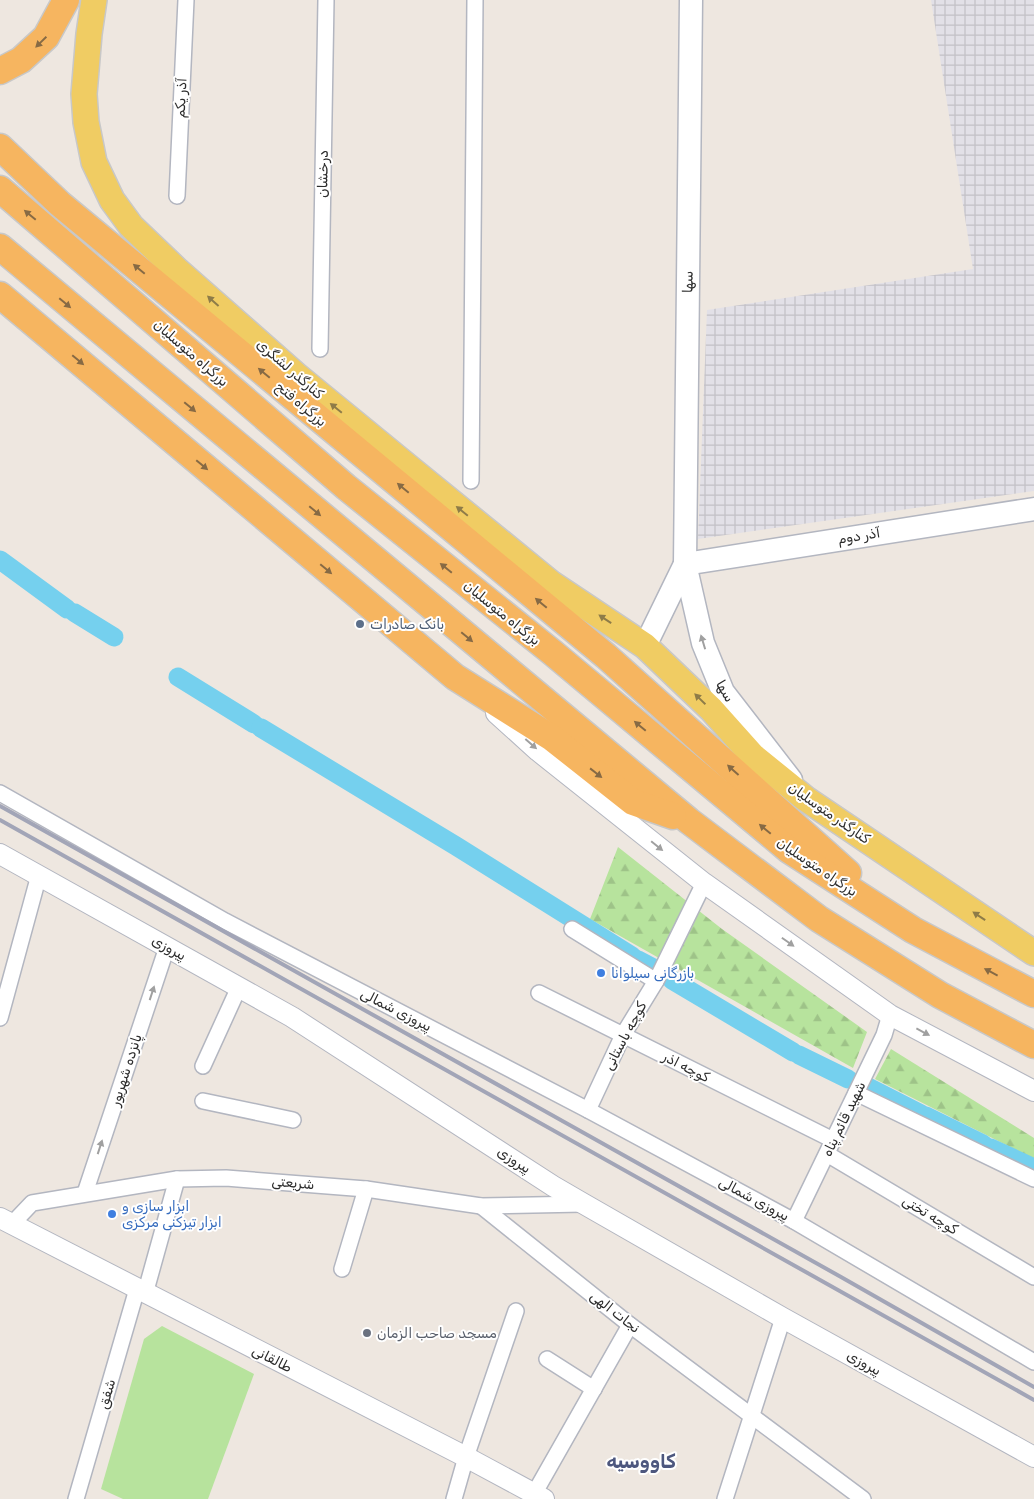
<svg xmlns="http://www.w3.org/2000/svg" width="1034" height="1499" font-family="Rubik,'Noto Naskh Arabic',sans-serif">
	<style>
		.industrial { fill: url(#industrial-grid) }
		.forest { fill: url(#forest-firs) }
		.park { fill: #b7e39d }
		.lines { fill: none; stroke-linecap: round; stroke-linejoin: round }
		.canal { stroke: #75d0ee; stroke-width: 19 }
		.minor-casing { stroke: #b3b6c0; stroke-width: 18 }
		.tertiary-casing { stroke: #b3b6c0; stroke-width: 22 }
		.secondary-casing { stroke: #b3b6c0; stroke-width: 25 }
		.primary-casing { stroke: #c8c8c8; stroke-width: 28 }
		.trunk-casing { stroke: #c8c8c8; stroke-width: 29 }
		.minor { stroke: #fff; stroke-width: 15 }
		.tertiary { stroke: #fff; stroke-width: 20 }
		.secondary { stroke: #fff; stroke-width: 22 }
		.primary { stroke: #f0cc63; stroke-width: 25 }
		.trunk { stroke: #f6b560; stroke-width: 26 }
		.rail { stroke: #a2a5b7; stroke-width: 4 }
		.oneway { fill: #876a44 }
		.oneway2 { fill: #8e7c48 }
		.oneway3 { fill: #a0a0a0 }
		.service-dot { fill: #5c6f8a; stroke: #fff; stroke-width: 2 }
		.shop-dot { fill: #3f7fe0; stroke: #fff; stroke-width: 2 }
		.worship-dot { fill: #6b7280; stroke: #fff; stroke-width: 2 }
		.labels { text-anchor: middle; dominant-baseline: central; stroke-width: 4; stroke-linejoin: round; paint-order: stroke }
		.street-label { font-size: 14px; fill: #2d2d2d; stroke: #fff }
		.service-label { font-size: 14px; fill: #4e5e75; stroke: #fff; text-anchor: start }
		.shop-label { font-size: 14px; fill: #366cbe; stroke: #fff; text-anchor: start }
		.worship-label { font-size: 14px; fill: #5b616d; stroke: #fff; text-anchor: start }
		.district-label { font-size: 19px; font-weight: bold; fill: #4d577e; stroke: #fff }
	</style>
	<defs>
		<pattern id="industrial-grid" width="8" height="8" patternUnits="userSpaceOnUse" patternTransform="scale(1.25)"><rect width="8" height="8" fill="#e2e0e7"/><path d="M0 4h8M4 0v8" fill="none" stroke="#c2c0c6"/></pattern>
		<pattern id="forest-firs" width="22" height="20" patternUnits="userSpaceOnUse" patternTransform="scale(1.25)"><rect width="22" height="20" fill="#b7e39d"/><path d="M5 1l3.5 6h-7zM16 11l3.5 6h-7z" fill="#9ec388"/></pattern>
	</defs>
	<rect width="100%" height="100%" fill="#eee7e0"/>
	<polygon class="industrial" points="931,0 1034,0 1034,491 698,539 707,310 973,269"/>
	<g class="forest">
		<polygon points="618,847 722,929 867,1032 853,1068 590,919"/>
		<polygon points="891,1049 1034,1138 1034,1159 875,1079"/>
	</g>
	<polygon class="park" points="162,1326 254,1374 208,1499 123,1499 101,1489 144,1339"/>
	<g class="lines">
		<g class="canal">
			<polyline points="0,560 67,609"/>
			<polyline points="75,613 114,637"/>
			<polyline points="178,677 254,724"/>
			<polyline points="261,728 456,846 632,956"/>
			<polyline points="638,960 657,970"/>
			<polyline points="672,980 793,1052"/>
			<polyline points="799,1055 848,1079"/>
			<polyline points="866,1086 921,1114"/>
			<polyline points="926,1116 983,1144"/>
			<polyline points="991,1148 1034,1168"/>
		</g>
		<defs>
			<g id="minor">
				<polyline points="177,196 186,0"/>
				<polyline points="320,349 326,0"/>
				<polyline points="471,481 475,0"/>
				<polyline points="0,793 225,921 588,1110 794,1221 1034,1362"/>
				<polyline points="572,929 656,981"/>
				<polyline points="539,993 833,1140"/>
				<polyline points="0,1018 39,875"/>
				<polyline points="203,1066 239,987"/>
				<polyline points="856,1093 1034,1179"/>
				<polyline points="203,1101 293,1120"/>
				<polyline points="588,1110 623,1035 656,981 704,883"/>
				<polyline points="827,1154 1034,1277"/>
				<polyline points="85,1193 167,947"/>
				<polyline points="481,1206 630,1325 863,1499"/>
				<polyline points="794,1221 884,1035 890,1015"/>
				<polyline points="12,1224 32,1203 177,1179 226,1178 366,1189 481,1206 583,1204"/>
				<polyline points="342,1269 366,1189"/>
				<polyline points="145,1294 177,1179"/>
				<polyline points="547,1359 594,1389"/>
				<polyline points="534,1494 630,1325"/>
				<polyline points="76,1499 137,1289"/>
				<polyline points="454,1499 466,1457 516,1311"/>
				<polyline points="725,1499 783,1318"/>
			</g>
			<g id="tertiary">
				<polyline points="496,713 538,751 704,883 890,1015 1034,1091"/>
				<polyline points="0,854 292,1017 553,1186 584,1204 783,1318 1034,1457"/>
				<polyline points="0,1218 466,1457 544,1499"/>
			</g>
			<g id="secondary">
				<polyline points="691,0 685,564 703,643 723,692 791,780"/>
				<polyline points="685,564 1034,509"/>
				<polyline points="645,646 685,564"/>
			</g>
			<polyline id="primary" points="94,0 89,34 84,94 86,122 94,162 112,200 131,226 178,271 296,375 412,470 552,584 645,646 711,709 753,756 806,799 1034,953"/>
			<g id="trunk">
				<polyline points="0,71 21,60 46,37 66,0"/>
				<polyline points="0,147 60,204 606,656 848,873"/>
				<polyline points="0,189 346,487 553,653 789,850 913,930 1034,994"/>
				<polyline points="0,247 689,821 819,919 940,995 1034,1045"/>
				<polyline points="0,295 455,677 552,738 633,802 673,816"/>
			</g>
		</defs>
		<use href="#minor" class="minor-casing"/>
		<use href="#tertiary" class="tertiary-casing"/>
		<use href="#secondary" class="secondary-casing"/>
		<use href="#primary" class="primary-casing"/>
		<use href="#trunk" class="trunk-casing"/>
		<use href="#minor" class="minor"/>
		<use href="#tertiary" class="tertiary"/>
		<use href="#secondary" class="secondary"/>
		<use href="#primary" class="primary"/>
		<use href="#trunk" class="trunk"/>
		<g class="rail">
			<polyline points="0,806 841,1277 1034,1387"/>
			<polyline points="0,820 1034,1400"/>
		</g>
	</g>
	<defs><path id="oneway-solid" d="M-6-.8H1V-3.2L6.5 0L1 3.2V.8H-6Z" transform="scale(1.25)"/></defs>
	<g class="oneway">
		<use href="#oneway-solid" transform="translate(41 42) rotate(136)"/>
		<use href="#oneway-solid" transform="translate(30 215) rotate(-140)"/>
		<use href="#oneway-solid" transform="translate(139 269) rotate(-140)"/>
		<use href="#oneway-solid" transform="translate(65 303) rotate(40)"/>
		<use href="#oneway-solid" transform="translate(78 360) rotate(40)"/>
		<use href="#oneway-solid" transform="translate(264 373) rotate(-140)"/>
		<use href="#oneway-solid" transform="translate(190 407) rotate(40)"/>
		<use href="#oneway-solid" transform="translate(202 465) rotate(40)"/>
		<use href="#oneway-solid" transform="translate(403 488) rotate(-140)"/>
		<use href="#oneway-solid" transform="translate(315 511) rotate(40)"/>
		<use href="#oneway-solid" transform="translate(446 568) rotate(-141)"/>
		<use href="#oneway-solid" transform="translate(326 569) rotate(40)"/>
		<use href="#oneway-solid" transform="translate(541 603) rotate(-140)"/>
		<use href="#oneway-solid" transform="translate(467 637) rotate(40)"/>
		<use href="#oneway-solid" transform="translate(640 726) rotate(-140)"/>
		<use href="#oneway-solid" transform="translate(733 770) rotate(-138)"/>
		<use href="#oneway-solid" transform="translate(596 773) rotate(38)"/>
		<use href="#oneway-solid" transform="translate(765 829) rotate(-140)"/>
		<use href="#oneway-solid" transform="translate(991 972) rotate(-152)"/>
	</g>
	<g class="oneway2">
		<use href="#oneway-solid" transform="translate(213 301) rotate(-138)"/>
		<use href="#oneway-solid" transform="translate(336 408) rotate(-141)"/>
		<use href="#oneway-solid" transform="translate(462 511) rotate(-141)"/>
		<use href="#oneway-solid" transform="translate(605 619) rotate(-146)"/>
		<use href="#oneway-solid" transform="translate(700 699) rotate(-136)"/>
		<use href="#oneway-solid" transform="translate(979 916) rotate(-146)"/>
	</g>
	<g class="oneway3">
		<use href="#oneway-solid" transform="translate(703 642) rotate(-107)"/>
		<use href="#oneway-solid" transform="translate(531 744) rotate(41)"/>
		<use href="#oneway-solid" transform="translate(657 846) rotate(39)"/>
		<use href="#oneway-solid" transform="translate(788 942) rotate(35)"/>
		<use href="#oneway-solid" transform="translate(152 993) rotate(-72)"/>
		<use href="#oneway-solid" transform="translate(923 1032) rotate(28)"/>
		<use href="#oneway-solid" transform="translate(100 1147) rotate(-72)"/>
	</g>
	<circle class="service-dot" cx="360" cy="624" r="5"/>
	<g class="shop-dot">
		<circle cx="601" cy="973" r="5"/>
		<circle cx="112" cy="1214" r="5"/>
	</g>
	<circle class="worship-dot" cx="367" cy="1333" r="5"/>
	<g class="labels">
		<g class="street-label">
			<text transform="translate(181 98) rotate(-87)">آذر یکم</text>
			<text transform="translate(323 174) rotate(-89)">درخشان</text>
			<text transform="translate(688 282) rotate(-89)">سها</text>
			<text transform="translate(191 353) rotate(41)">بزرگراه متوسلیان</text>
			<text transform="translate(290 369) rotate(41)">کنارگذر لشگری</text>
			<text transform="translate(301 404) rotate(40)">بزرگراه فتح</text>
			<text transform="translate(859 536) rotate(-9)">آذر دوم</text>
			<text transform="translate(502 613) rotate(39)">بزرگراه متوسلیان</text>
			<text transform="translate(725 691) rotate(60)">سها</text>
			<text transform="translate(829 813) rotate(35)">کنارگذر متوسلیان</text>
			<text transform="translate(817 867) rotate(34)">بزرگراه متوسلیان</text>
			<text transform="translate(169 948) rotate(29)">پیروزی</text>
			<text transform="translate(396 1010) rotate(27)">پیروزی شمالی</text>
			<text transform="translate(625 1036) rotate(-62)">کوچه باستانی</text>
			<text transform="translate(686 1067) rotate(27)">کوچه اذر</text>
			<text transform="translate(126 1070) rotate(-72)">پانزده شهریور</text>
			<text transform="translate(844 1119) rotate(-64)">شهید قائم پناه</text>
			<text transform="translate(514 1160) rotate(33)">پیروزی</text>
			<text transform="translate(293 1183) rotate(5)">شریعتی</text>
			<text transform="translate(754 1199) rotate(28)">پیروزی شمالی</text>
			<text transform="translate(930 1215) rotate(31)">کوچه تختی</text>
			<text transform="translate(615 1312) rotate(38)">نجات الهی</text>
			<text transform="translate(272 1359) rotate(27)">طالقانی</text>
			<text transform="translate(864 1363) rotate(29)">پیروزی</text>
			<text transform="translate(107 1394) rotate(-74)">شفق</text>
		</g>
		<g class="service-label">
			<text x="370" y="624">بانک صادرات</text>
		</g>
		<g class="shop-label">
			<text x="611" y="973">بازرگانی سیلوانا</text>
			<text x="122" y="1206">ابزار سازی و<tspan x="122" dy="16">ابزار تیزکنی مرکزی</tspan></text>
		</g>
		<g class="worship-label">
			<text x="377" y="1333">مسجد صاحب الزمان</text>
		</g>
		<g class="district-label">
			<text x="641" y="1461">کاووسیه</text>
		</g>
	</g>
</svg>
